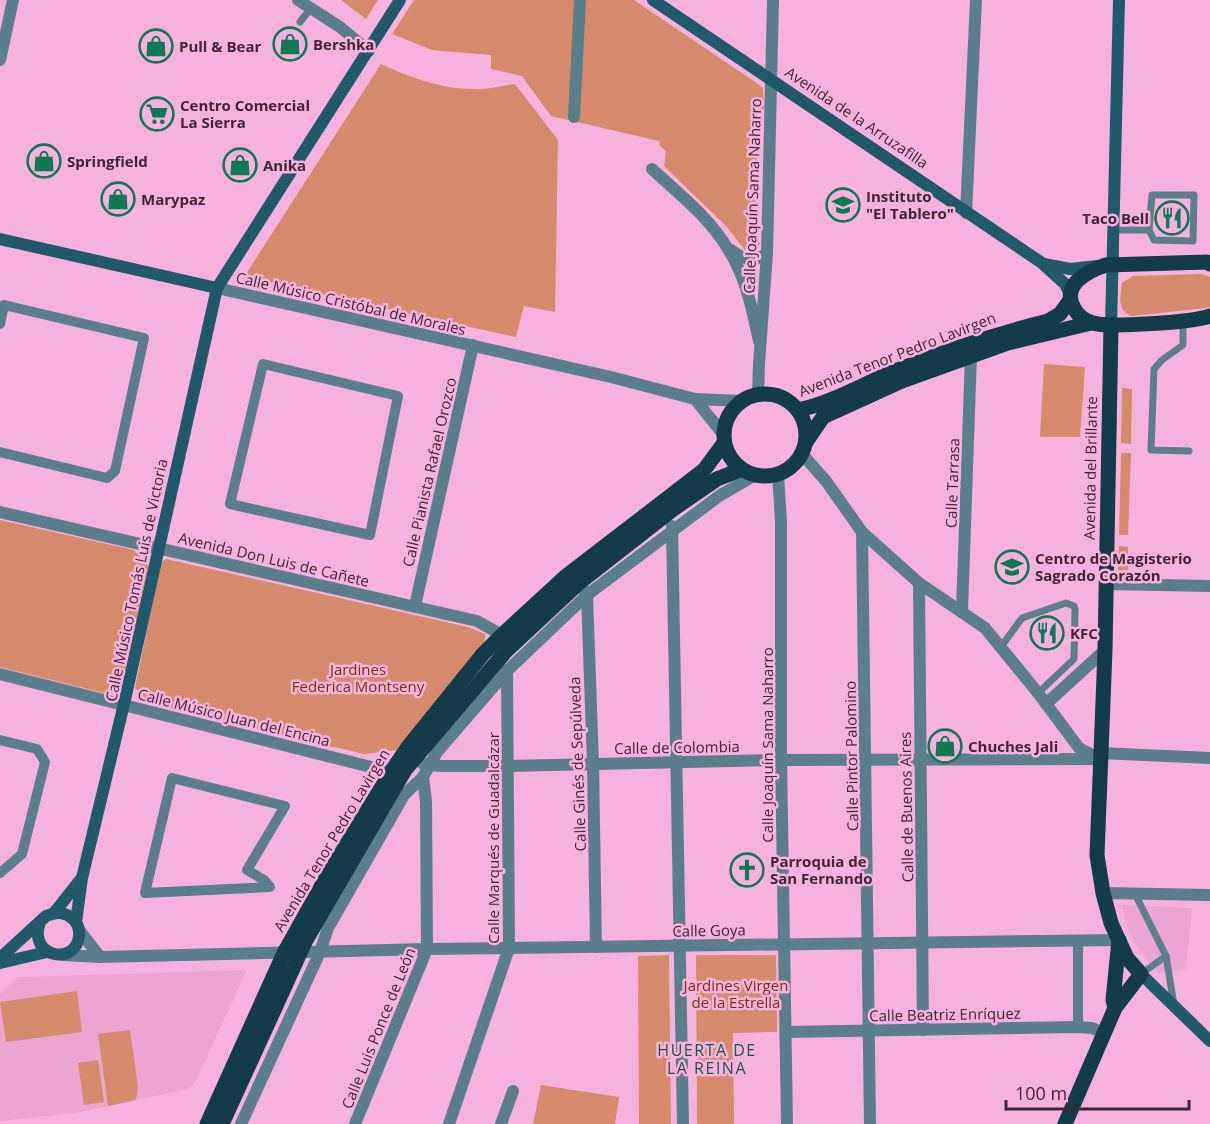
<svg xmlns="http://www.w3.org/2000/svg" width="1210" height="1124" font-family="'Open Sans',sans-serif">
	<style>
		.built { fill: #eca4d1 }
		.green { fill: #d58a6c }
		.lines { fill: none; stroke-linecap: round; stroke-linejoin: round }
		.service { stroke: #5c7e8a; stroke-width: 7 }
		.pedestrian { stroke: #5c7e8a; stroke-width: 10 }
		.minor { stroke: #5c7e8a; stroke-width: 12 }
		.tertiary { stroke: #5c7e8a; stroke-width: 12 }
		.secondary { stroke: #20596a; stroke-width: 12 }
		.primary { stroke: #143c48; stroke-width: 15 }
		.labels { text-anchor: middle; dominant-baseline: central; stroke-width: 5; stroke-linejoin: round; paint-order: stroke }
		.poi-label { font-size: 15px; font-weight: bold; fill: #402636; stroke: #f6b2dc; text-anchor: start }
		.street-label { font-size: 15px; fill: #402636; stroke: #f6b2dc }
		.park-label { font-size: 15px; fill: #7b300d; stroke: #f6b2dc }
		.neighbourhood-label { font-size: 16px; letter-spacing: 1.5px; fill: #185a3f; stroke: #f6b2dc }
	</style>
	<rect width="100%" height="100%" fill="#f6b2dc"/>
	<g class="built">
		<polygon points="1122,905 1192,908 1186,970 1159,973 1142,954 1129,933"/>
		<polygon points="247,970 194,1084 188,1089 75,1113 0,1121 0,994 18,977"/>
	</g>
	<g class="green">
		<polygon points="341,0 378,0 366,19"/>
		<polygon points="414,0 634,0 758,84 763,88 764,109 759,109 754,241 760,243 755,251 750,252 744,249 727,227 664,166 666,151 660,146 659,141 551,116 522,76 491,69 491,55 432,50 392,34"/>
		<path d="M381,64C409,77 441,89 472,89C486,90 501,86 515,84L558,140L555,312L524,306L516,337L244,277Z"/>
		<path d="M1202,274L1210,277V307L1207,308L1132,316C1117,311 1120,296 1122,283L1133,276Z"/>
		<polygon points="1044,364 1085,367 1080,437 1040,437"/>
		<polygon points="1122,388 1132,389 1131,444 1121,443"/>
		<polygon points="1121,453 1131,453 1128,535 1119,535"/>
		<polygon points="0,520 134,550 149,567 122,685 104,693 0,667"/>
		<polygon points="1119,546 1128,547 1128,570 1118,570"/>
		<polygon points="166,559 468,627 485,634 485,645 398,750 364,754 152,704 135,688 161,562"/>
		<polygon points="669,955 671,1124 639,1124 638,956"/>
		<polygon points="696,955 776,955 777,1032 733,1033 734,1124 697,1124"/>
		<polygon points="77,991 82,1032 6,1042 0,1002"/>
		<polygon points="130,1030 138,1087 136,1100 108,1106 98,1034"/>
		<polygon points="98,1060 104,1102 84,1105 78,1063"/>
		<polygon points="541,1085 619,1097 615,1124 533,1124"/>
	</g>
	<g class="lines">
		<g class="service">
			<polyline points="300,22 311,8"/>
			<polygon points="1152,195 1194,195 1193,241 1154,240 1149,230"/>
			<polyline points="1113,230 1149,230"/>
			<polyline points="1183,319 1183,345 1162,360 1154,369 1151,450 1189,451"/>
			<polyline points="1001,647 1022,618 1066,603 1074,606 1075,609 1074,659 1038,693"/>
			<polyline points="1135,894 1166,956 1141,974"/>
			<polyline points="1166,956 1174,1005"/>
		</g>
		<g class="pedestrian">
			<polyline points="0,324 4,305 144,338 115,471 107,478 0,452"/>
			<polygon points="263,364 398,396 370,535 230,504"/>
			<polyline points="0,740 37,749 45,762 22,854 0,873"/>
			<polygon points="172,778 285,806 247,870 264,880 270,887 145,893"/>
			<polyline points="1078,1023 1078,948"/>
		</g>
		<g class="minor">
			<polyline points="0,60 13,0"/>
			<polyline points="574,117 580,0"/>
			<path d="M652,169C678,193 709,217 728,249C746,277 752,309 759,341"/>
			<polyline points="966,213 976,0"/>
			<path d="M731,250C743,259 754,264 767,253"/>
			<polyline points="217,288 611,377 695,399 741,401"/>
			<polyline points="695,399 723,434"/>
			<polyline points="802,454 826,481 862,532 919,583 985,628 1038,693 1079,748 1096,757"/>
			<polyline points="672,526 683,1124"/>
			<polyline points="862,532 870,1124"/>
			<polyline points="919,583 923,1030"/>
			<polyline points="1106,584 1210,586"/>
			<polyline points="585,591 587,595 593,763 596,947"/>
			<polyline points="415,606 473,345"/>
			<polyline points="962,611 971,355"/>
			<polyline points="0,674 391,772"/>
			<polyline points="1046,704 1105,650"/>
			<polyline points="1100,753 1210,758"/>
			<polyline points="423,764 441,766 507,766 781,760 1100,759"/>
			<polyline points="1103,893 1210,895"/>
			<polyline points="786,1032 1077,1027 1092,1028 1104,1033"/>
			<polyline points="241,1124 320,952 328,928 404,795 423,777"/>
			<polyline points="355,1124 427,949 426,802 423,777 437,752 507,671 587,595 719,496 755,475"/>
			<polyline points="449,1124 509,948 507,670"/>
			<polyline points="501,1124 513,1091"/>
		</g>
		<g class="tertiary">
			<polyline points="298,0 340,27 369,51"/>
			<polyline points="758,394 759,364 767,253 773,0"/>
			<polyline points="778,474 781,522 781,760 787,1124"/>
			<polyline points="0,512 477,621 502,635"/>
			<polyline points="79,930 100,957"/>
			<polyline points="63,955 100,957 427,949 1119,940"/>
		</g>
		<g class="secondary">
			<polyline points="653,0 1042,263 1065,284 1070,294"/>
			<polyline points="0,239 217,288"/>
			<polyline points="1044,264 1070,269 1097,266"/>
			<polyline points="1111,326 1119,0"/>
			<polyline points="54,913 81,879"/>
			<polyline points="76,922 82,878 124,704 217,288 400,0"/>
			<path d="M0,958L46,916C56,912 64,911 73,919C77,923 80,929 79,936C76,966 27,958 40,922"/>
			<polyline points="0,963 47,952"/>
			<polyline points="1141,974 1210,1041"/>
		</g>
		<g class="primary">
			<path d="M1210,264L1207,262L1106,265C1087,271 1059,286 1075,310C1079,317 1086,321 1093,323C1109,328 1194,322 1210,316"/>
			<circle cx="765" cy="435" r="41"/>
			<path d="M798,410C832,403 863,384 895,371C945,351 996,334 1048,321L1060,314L1070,300"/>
			<polyline points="806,442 823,417 902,381 1008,343 1091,323"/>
			<polyline points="1115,1008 1113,1000 1119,940"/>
			<polyline points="207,1124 284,953 326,878 391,772 408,747 483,654 502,635 565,577 704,470 724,443"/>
			<polyline points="222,1124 306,940 405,770 506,651 580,582 672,510 717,479 742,469"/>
			<polyline points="1065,1124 1115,1008 1141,974 1127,958 1111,923 1103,893 1097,855 1105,650 1111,326"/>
		</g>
	</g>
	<defs>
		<symbol id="shop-ring" viewBox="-11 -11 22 22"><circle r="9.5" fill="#f6b2dc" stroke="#0e7952" stroke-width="1.5"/><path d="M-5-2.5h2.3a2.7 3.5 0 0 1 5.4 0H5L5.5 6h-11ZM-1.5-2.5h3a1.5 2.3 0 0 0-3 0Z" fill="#0e7952"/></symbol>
		<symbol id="supermarket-ring" viewBox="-11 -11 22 22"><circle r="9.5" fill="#f6b2dc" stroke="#0e7952" stroke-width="1.5"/><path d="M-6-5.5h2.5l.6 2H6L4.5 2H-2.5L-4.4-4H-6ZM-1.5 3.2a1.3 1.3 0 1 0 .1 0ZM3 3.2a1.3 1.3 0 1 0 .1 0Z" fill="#0e7952"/></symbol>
		<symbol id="school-ring" viewBox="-11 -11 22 22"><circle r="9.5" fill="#f6b2dc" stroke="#0e7952" stroke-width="1.5"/><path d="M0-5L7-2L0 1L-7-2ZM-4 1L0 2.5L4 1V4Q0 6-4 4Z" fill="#0e7952"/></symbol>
		<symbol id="restaurant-ring" viewBox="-11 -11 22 22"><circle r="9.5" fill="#f6b2dc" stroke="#0e7952" stroke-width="1.5"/><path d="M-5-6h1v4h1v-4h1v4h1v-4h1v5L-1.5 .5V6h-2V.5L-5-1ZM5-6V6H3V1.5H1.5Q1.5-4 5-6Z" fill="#0e7952"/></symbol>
		<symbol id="university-ring" viewBox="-11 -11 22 22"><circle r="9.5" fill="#f6b2dc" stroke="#0e7952" stroke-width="1.5"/><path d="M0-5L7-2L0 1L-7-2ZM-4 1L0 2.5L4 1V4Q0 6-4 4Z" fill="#0e7952"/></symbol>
		<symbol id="church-ring" viewBox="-11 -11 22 22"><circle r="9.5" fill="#f6b2dc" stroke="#0e7952" stroke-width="1.5"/><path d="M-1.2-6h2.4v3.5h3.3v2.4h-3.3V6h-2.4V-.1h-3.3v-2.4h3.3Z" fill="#0e7952"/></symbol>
	</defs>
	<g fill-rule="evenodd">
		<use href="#shop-ring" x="271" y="25" width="38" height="38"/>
		<use href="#shop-ring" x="137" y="27" width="38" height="38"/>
		<use href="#supermarket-ring" x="138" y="95" width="38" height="38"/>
		<use href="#shop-ring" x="25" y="142" width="38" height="38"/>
		<use href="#shop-ring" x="221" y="146" width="38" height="38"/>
		<use href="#shop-ring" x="99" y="180" width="38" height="38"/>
		<use href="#school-ring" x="824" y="186" width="38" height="38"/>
		<use href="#restaurant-ring" x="1153" y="199" width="38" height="38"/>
		<use href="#university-ring" x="993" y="548" width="38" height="38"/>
		<use href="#restaurant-ring" x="1028" y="614" width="38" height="38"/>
		<use href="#shop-ring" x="926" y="727" width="38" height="38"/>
		<use href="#church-ring" x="728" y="851" width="38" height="38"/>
	</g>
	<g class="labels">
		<g class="poi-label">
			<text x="313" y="44">Bershka</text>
			<text x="179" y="46">Pull &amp; Bear</text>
			<text x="180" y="105">Centro Comercial<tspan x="180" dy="17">La Sierra</tspan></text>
			<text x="67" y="161">Springfield</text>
			<text x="263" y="165">Anika</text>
			<text x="866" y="196">Instituto<tspan x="866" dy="17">"El Tablero"</tspan></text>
			<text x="141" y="199">Marypaz</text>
			<text x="1149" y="218" text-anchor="end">Taco Bell</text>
			<text x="1035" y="558">Centro de Magisterio<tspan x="1035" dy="17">Sagrado Corazón</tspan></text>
			<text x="1070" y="633">KFC</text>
			<text x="968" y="746">Chuches Jali</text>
			<text x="770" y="861">Parroquia de<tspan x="770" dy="17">San Fernando</tspan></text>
		</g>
		<g class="street-label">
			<text transform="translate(857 117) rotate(34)">Avenida de la Arruzafilla</text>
			<text transform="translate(752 196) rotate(-88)">Calle Joaquín Sama Naharro</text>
			<text transform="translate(351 303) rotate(13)">Calle Músico Cristóbal de Morales</text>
			<text transform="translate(897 354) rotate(-21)">Avenida Tenor Pedro Lavirgen</text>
			<text transform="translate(1090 468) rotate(-89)">Avenida del Brillante</text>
			<text transform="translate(429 472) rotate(-77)">Calle Pianista Rafael Orozco</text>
			<text transform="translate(952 483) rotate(-88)">Calle Tarrasa</text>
			<text transform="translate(274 559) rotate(13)">Avenida Don Luis de Cañete</text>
			<text transform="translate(136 580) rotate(-78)">Calle Músico Tomás Luis de Victoria</text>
			<text transform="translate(234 717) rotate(14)">Calle Músico Juan del Encina</text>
			<text transform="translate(767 745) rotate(-90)">Calle Joaquín Sama Naharro</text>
			<text transform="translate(677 747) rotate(-1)">Calle de Colombia</text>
			<text transform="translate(851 756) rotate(-91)">Calle Pintor Palomino</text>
			<text transform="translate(577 764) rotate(-92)">Calle Ginés de Sepúlveda</text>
			<text transform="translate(906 807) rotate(-91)">Calle de Buenos Aires</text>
			<text transform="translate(493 838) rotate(-90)">Calle Marqués de Guadalcázar</text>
			<text transform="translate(331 840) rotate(-59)">Avenida Tenor Pedro Lavirgen</text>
			<text transform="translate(709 930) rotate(-1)">Calle Goya</text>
			<text transform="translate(945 1014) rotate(-1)">Calle Beatriz Enríquez</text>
			<text transform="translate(378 1028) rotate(-68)">Calle Luis Ponce de León</text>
		</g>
		<g class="park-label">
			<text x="358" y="669">Jardines<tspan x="358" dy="17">Federica Montseny</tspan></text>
			<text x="736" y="985">Jardines Virgen<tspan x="736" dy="17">de la Estrella</tspan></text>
		</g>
		<g class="neighbourhood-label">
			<text x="707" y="1050">HUERTA DE<tspan x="707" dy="18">LA REINA</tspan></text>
		</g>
	</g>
	<path d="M1006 1100v9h183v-9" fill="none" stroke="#402636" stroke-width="3"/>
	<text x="1015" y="1100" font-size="18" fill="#402636" stroke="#f6b2dc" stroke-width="4.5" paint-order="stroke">100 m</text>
</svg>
